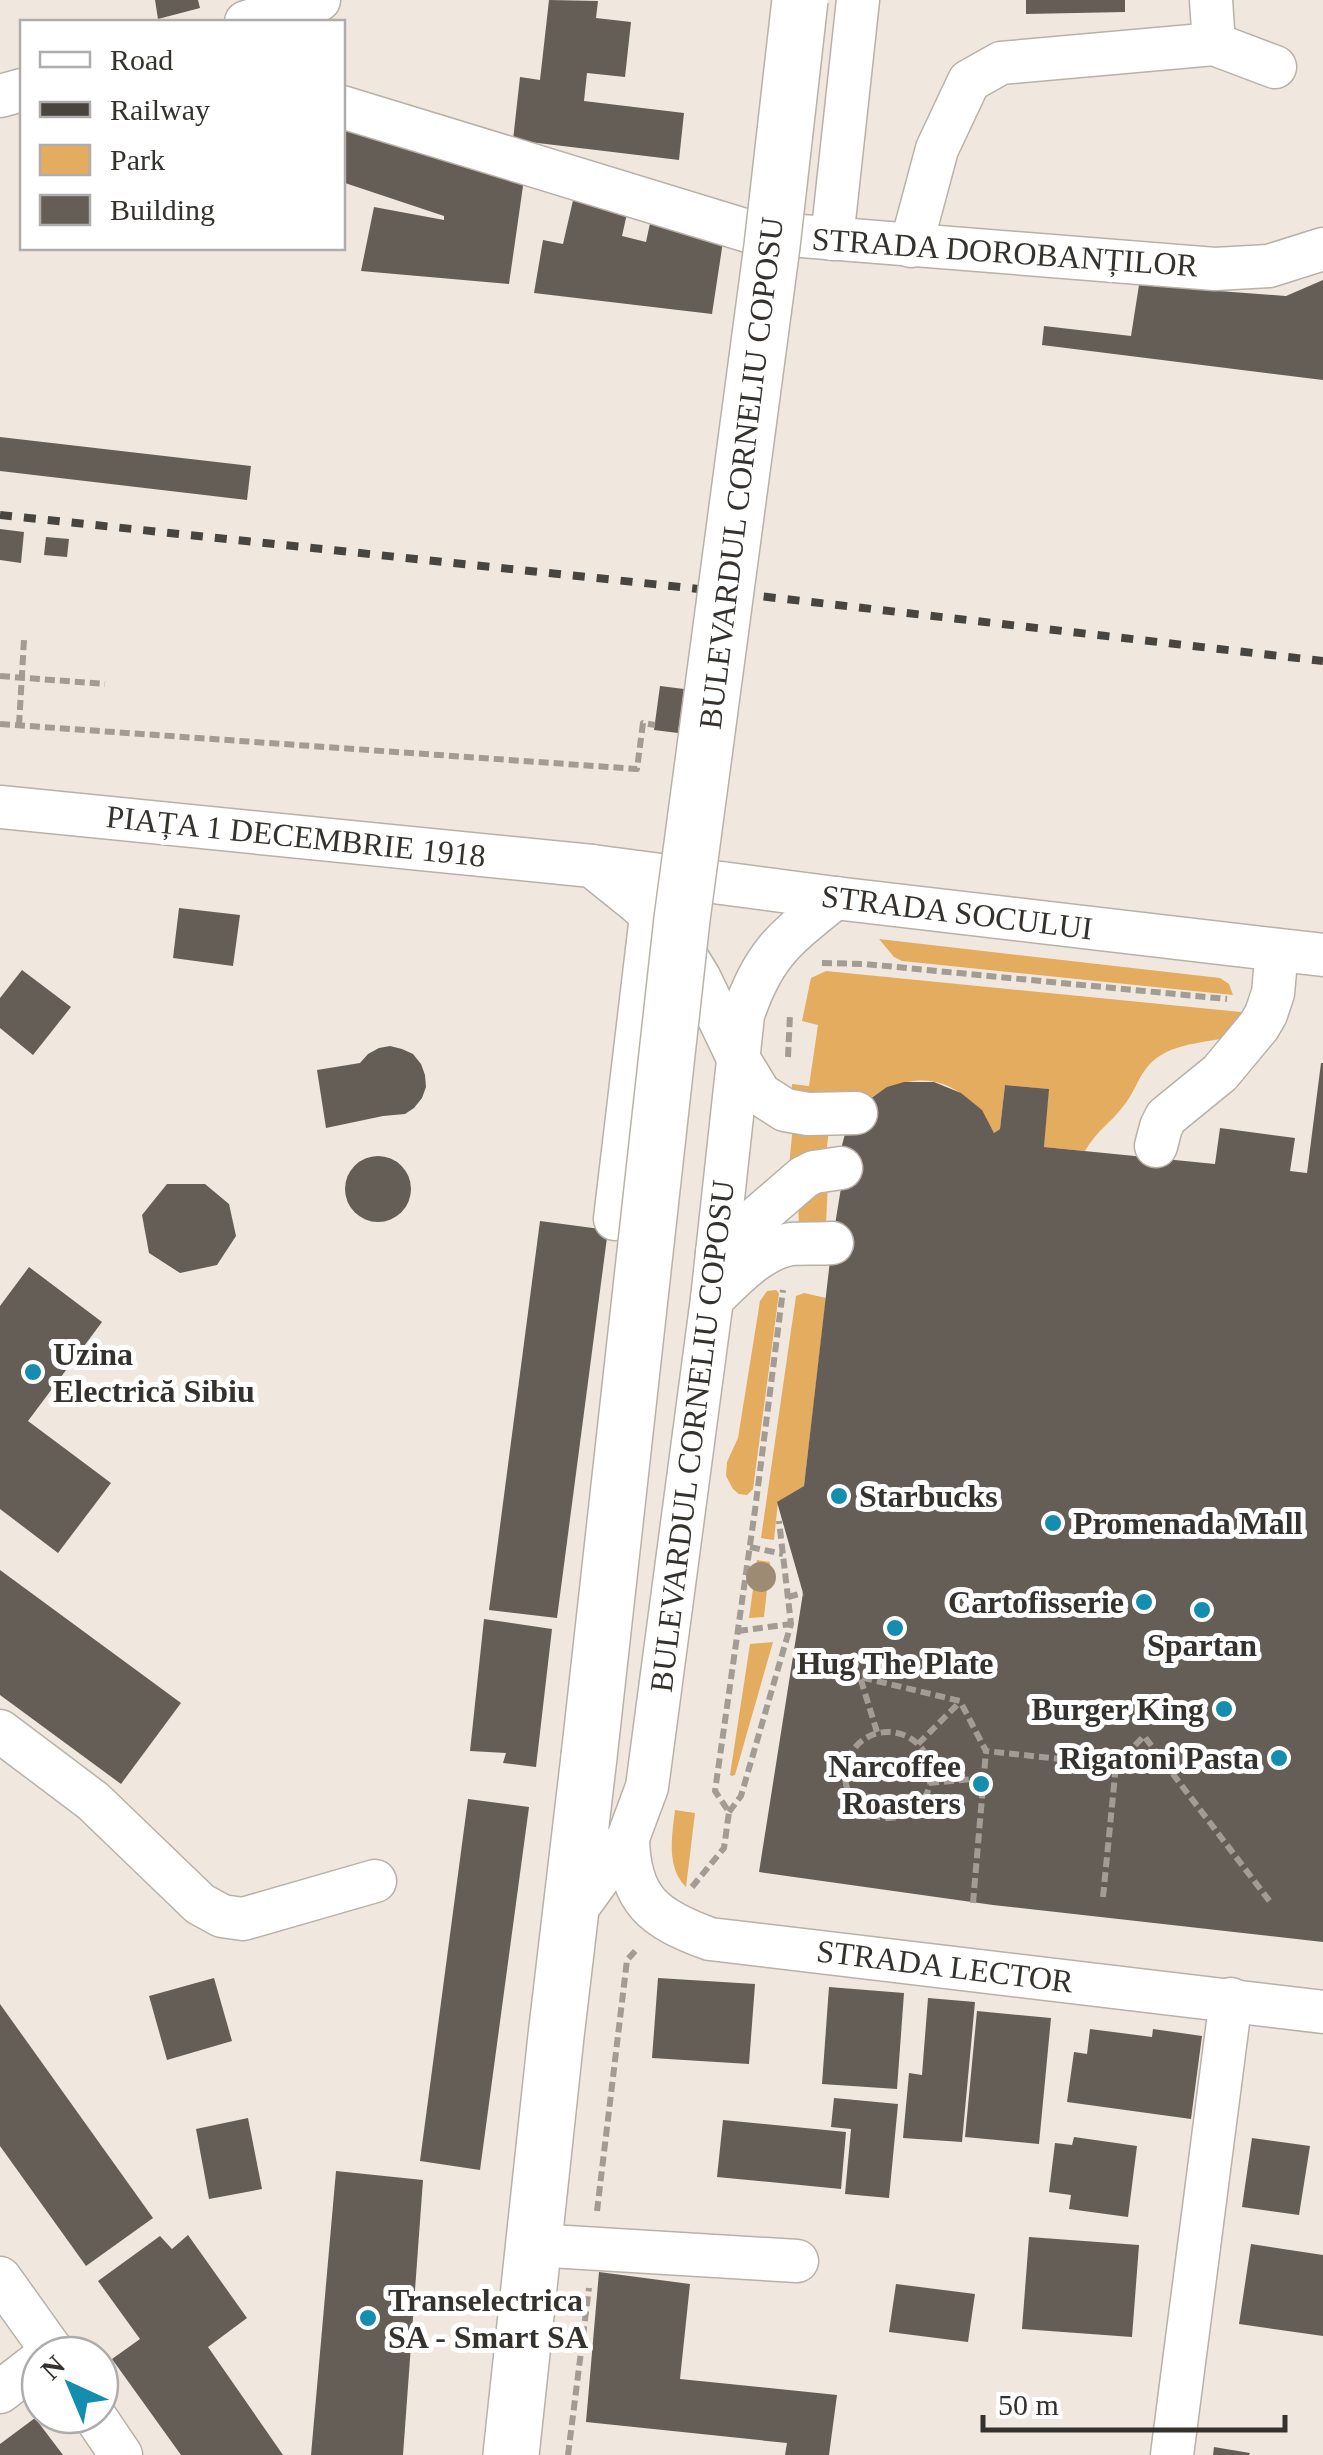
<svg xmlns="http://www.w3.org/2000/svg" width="1323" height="2455" font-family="'Times New Roman',serif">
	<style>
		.green { fill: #e3ac5f }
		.building { fill: #655e56 }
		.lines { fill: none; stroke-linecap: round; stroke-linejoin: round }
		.minor-casing { stroke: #b8b1a8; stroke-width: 45 }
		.major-casing { stroke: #b8b1a8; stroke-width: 58 }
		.path { stroke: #a29c94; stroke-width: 6; stroke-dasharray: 10 5; stroke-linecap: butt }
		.minor { stroke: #fff; stroke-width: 42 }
		.major { stroke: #fff; stroke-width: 55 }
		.rail { stroke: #484440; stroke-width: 8; stroke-dasharray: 12 12; stroke-linecap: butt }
		.major-bridge-casing { stroke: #b8b1a8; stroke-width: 58; stroke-linecap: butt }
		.major-bridge { stroke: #fff; stroke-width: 55 }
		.tree { fill: #9d8c73 }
		.poi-dot { fill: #158daf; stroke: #fff; stroke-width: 4 }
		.labels { text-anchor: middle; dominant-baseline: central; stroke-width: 10; stroke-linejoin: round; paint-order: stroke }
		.street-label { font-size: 32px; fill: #35322e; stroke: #fff }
		.poi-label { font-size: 32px; font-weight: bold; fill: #35322e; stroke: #fff; text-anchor: start }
	</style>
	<rect width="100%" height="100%" fill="#f0e8de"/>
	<g class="green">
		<polygon points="879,939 1220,978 1229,984 1233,995 902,961 894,957"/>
		<path d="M826,971L1241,1012L1243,1019L1230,1037C1200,1044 1164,1043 1145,1070C1137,1081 1133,1094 1125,1104C1112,1122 1096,1131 1085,1151L1044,1147L1048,1089L1005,1085L1000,1129L994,1133C971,1092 938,1068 890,1087C880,1090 872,1099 862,1101C839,1104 814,1103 791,1103L792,1084L809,1086L818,1025L802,1021L811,978Z"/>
		<polygon points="793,1125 829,1130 825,1162 788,1177"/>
		<polygon points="828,1184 826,1224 799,1229 798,1196"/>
		<polygon points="776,1290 779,1293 753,1489 747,1495 739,1494 733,1489 726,1476 727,1462 738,1438 760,1301 767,1291"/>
		<polygon points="804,1293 826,1298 804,1486 778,1502 774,1540 761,1538 796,1296"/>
		<polygon points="757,1560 770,1562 764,1617 749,1618"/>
		<polygon points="773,1642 735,1775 732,1776 730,1775 750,1644"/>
		<path d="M675,1810L695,1813L686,1887C666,1867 672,1836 675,1810Z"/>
	</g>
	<g class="building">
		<polygon points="155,0 198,0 200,8 158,19"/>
		<polygon points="549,0 598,1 596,18 631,22 625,77 587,73 584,101 684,113 679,160 513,140 520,77 540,80"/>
		<polygon points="1026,0 1125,0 1125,12 1026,14"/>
		<polygon points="342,124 524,179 509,284 361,271 374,207 444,220 444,216 342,182"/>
		<polygon points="574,196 628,209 622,236 646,242 652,214 724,235 712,314 534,293 543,240 563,244"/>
		<polygon points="1323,280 1323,380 1042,345 1044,326 1131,336 1139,285 1286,296"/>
		<polygon points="0,437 251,466 247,500 0,471"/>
		<polygon points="0,529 24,532 21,563 0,560"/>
		<polygon points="46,537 69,539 67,557 44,555"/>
		<polygon points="660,686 684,689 678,733 654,730"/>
		<polygon points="179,908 240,915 233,966 173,958"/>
		<polygon points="22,970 71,1007 33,1055 0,1028 0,998"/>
		<polygon points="390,1046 402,1049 413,1054 421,1064 425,1075 426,1087 422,1098 414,1108 405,1114 383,1116 326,1128 317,1070 360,1063 368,1054 379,1048"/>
		<polygon points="1321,1063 1323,1063 1323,1942 993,1905 759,1872 803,1593 777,1502 804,1486 832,1243 841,1188 841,1149 846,1130 864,1103 887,1087 904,1082 934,1082 961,1093 982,1110 994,1133 1000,1129 1005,1085 1049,1089 1044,1147 1215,1164 1220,1128 1295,1138 1290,1171 1307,1173"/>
		<circle cx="378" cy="1189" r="33"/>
		<polygon points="167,1184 205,1184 229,1204 236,1236 217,1265 180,1273 149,1253 142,1215"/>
		<polygon points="540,1221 608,1230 557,1618 489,1610"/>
		<polygon points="29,1267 102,1322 28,1421 111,1483 58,1553 0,1509 0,1306"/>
		<polygon points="0,1570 181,1703 121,1784 0,1695"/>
		<polygon points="484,1619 552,1629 536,1767 503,1763 506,1753 470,1751"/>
		<polygon points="468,1799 529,1807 480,2170 420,2161"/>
		<polygon points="214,1978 232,2041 167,2060 149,1996"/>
		<polygon points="658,1978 755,1984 749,2064 652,2058"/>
		<polygon points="829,1987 904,1993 897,2089 822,2084"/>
		<polygon points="928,1998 975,2002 962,2142 903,2138 909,2073 922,2075"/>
		<polygon points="0,2004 153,2218 86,2266 0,2146"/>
		<polygon points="977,2011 1051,2018 1039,2144 965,2137"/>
		<polygon points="1090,2029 1152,2037 1153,2029 1202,2036 1191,2119 1067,2102 1074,2052 1087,2054"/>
		<polygon points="834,2098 898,2104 889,2198 845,2194 851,2129 831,2127"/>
		<polygon points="248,2118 262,2189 209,2199 196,2129"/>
		<polygon points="723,2120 846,2132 841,2189 717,2177"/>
		<polygon points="1074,2137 1137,2146 1128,2217 1069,2209 1071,2195 1049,2192 1055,2143 1072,2145"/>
		<polygon points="1252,2138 1310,2146 1299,2215 1242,2207"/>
		<polygon points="336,2171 423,2180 403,2455 311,2455"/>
		<polygon points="188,2235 247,2318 208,2347 283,2455 181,2455 112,2359 140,2339 98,2281 160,2236 172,2249"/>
		<polygon points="1029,2237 1139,2245 1132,2337 1022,2329"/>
		<polygon points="1251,2244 1323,2255 1323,2336 1239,2324"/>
		<polygon points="599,2272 690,2284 680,2379 837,2395 829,2455 785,2455 787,2443 586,2422"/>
		<polygon points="896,2284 975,2294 968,2342 889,2332"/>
		<polygon points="35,2418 63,2455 0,2455 0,2444"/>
		<polygon points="1214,2447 1250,2453 1249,2455 1213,2455"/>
	</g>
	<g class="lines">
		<defs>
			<g id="minor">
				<polyline points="1211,0 1214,44"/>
				<polyline points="246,22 319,0"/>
				<polyline points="0,96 22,90"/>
				<polyline points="342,107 751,232 1215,269 1269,266 1323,249"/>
				<polyline points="832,239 858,0"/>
				<polyline points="911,246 937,149 969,81 1001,63 1214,44 1275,67"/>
				<polyline points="0,807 592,866 835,898 1323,955"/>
				<polyline points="592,866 638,903 674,936 700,979 737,1056 760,1094 785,1110 808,1114 856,1113"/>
				<polyline points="1156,1146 1161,1127 1166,1117 1220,1073 1259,1026 1266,1014 1273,993 1277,950"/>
				<polyline points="615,1219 651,916"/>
				<polyline points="717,1252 804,1177 814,1172 841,1168"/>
				<path d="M712,1299C734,1278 760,1249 791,1244C805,1243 819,1244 832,1243"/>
				<polyline points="0,1731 93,1801 200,1904 222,1916 243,1919 375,1881"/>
				<path d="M628,1838C629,1900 654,1919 710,1939L1323,2012"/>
				<path d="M570,1918L628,1838L647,1787L712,1299L743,1015C764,952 786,938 835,898"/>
				<polyline points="534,2245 797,2261"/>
				<polyline points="0,2278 55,2355"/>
				<polyline points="0,2392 40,2361"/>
				<polyline points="94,2415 121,2455"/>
				<polyline points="1172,2455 1231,1999"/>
			</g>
			<polyline id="major" points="511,2455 556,2036 589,1757"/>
		</defs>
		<use href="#minor" class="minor-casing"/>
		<use href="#major" class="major-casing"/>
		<g class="path">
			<polyline points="0,676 105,684"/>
			<polyline points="0,724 637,769 643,723 655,725"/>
			<polyline points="19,725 24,640"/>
			<polyline points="822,963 865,964 1227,999"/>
			<polyline points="788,1057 790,1014"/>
			<polyline points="750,1547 783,1554"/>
			<polyline points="788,1597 803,1593"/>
			<polyline points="738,1631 791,1624"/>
			<polyline points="877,1732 860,1677 960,1701 986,1751 1116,1765 1144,1736 1271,1903"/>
			<circle cx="888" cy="1775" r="43"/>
			<polyline points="918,1744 960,1702"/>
			<polyline points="929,1783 984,1778"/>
			<polyline points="729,1812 741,1796 791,1624 779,1521"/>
			<polyline points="692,1887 724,1848 729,1812 715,1791 755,1510 783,1290"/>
			<polyline points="1103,1897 1116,1765"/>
			<polyline points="973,1903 986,1751"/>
			<polyline points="597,2211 627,1960 637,1949"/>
			<polyline points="568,2455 589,2288"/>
		</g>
		<use href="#minor" class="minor"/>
		<use href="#major" class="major"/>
		<polyline class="rail" points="0,515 681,587 1323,661"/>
		<defs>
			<polyline id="major-bridge" points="589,1757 682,919 772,246 800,0"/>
		</defs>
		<use href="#major-bridge" class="major-bridge-casing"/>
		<use href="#major-bridge" class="major-bridge"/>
	</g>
	<circle class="tree" cx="761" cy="1577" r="15"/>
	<g class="poi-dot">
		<circle cx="33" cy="1372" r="10"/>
		<circle cx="839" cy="1496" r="10"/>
		<circle cx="1053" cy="1523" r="10"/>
		<circle cx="1144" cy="1602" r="10"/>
		<circle cx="1202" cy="1610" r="10"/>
		<circle cx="895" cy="1628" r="10"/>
		<circle cx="1224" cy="1709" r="10"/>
		<circle cx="1279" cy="1758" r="10"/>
		<circle cx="981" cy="1784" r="10"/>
		<circle cx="368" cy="2318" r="10"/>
	</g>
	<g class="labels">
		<g class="street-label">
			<text transform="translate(1005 252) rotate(4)">STRADA DOROBANȚILOR</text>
			<text transform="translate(741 473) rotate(-83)">BULEVARDUL CORNELIU COPOSU</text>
			<text transform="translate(296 836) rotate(6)">PIAȚA 1 DECEMBRIE 1918</text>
			<text transform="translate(957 912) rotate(7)">STRADA SOCULUI</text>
			<text transform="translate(692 1436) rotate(-83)">BULEVARDUL CORNELIU COPOSU</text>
			<text transform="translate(945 1966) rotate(7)">STRADA LECTOR</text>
		</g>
		<g class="poi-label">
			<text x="53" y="1354">Uzina<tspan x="53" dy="37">Electrică Sibiu</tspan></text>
			<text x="859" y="1496">Starbucks</text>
			<text x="1073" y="1523">Promenada Mall</text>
			<text x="1124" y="1602" text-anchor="end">Cartofisserie</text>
			<text x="1202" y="1645" text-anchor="middle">Spartan</text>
			<text x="895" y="1663" text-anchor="middle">Hug The Plate</text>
			<text x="1204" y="1709" text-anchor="end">Burger King</text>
			<text x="1259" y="1758" text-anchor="end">Rigatoni Pasta</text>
			<text x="961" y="1766" text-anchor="end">Narcoffee<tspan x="961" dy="37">Roasters</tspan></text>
			<text x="388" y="2300">Transelectrica<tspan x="388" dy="37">SA - Smart SA</tspan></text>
		</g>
	</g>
	<rect x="20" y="20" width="325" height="230" fill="#ffffff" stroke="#aeadab" stroke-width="2.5"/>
	<rect x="40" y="52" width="50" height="15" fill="#ffffff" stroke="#aeadab" stroke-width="2.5"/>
	<text x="110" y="70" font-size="30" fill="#35322e">Road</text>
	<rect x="40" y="102" width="50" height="15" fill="#484440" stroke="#aeadab" stroke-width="2.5"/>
	<text x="110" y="120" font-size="30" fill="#35322e">Railway</text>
	<rect x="40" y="145" width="50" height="30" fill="#e3ac5f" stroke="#aeadab" stroke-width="2.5"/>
	<text x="110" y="170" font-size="30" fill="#35322e">Park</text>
	<rect x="40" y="195" width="50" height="30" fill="#655e56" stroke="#aeadab" stroke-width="2.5"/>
	<text x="110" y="220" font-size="30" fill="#35322e">Building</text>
	<g transform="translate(70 2385) rotate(316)"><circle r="48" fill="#ffffff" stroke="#aeadab" stroke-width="2.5"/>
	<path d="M0-8L18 38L0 25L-18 38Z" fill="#158daf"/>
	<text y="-15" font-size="28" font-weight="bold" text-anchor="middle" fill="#35322e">N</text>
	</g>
	<path d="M983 2415v15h302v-15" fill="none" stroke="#35322e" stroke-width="5"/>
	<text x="998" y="2415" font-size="30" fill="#35322e" stroke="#ffffff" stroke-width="8" paint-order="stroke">50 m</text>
</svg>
